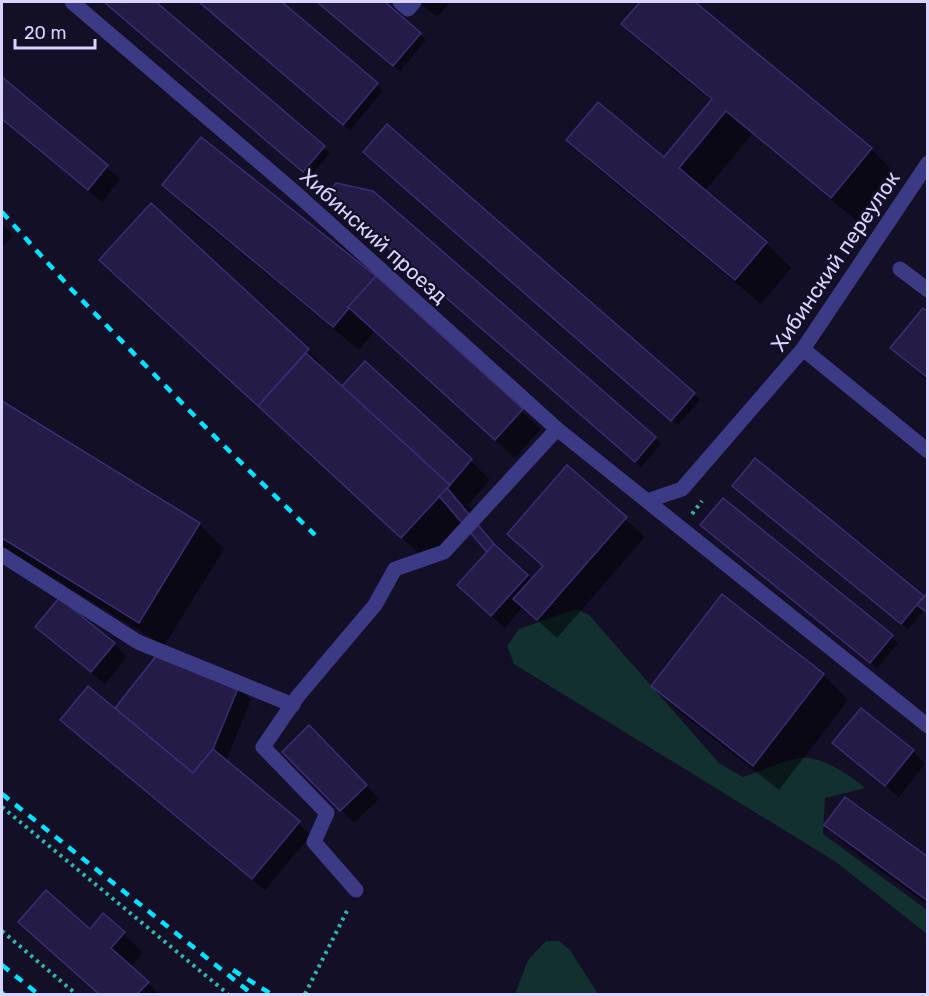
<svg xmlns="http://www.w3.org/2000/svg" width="929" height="996" font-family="Rubik,sans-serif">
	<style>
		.green { fill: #12302f }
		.shadow { fill: #0007 }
		.building { fill: #241b47; stroke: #3b2d73; stroke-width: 1.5 }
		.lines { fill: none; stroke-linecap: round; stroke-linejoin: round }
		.path { stroke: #2fb8b0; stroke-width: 4; stroke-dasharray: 3 4.5; stroke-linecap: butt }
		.service { stroke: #3d3a85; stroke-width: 15 }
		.minor { stroke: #3d3a85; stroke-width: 15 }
		.rail { stroke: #00e5ff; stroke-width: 4.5; stroke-dasharray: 9 8; stroke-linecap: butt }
		.labels { text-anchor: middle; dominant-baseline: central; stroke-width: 4.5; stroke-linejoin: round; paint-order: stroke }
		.street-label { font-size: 21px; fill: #d9d4ff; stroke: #130f26 }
	</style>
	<rect width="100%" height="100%" fill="#130f26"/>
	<g class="green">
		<path d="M576,609L589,615L719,763L743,777C762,771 783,760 802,758C821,756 852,776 865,788L825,798L823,834L927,910V934L836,862L514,664L507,646L519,629Z"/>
		<polygon points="546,941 559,941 570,950 598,994 515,994 528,960"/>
	</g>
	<g class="shadow">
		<polygon points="105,2 154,2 330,153 310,177"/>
		<polygon points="200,2 280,2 383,91 350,130"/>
		<polygon points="318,2 382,2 426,40 400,71"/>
		<polygon points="419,2 450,2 437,17"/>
		<polygon points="641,2 693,2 871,149 896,174 857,221 752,134 704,192 766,243 791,268 761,304 593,165 568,140 665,159 712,101 648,49 623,24"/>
		<polygon points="2,79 120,179 102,202 2,119"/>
		<polygon points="371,158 694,394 700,400 678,425"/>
		<polygon points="164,185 375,277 541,429 515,458 375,331 359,350 189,210"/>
		<polygon points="373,192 661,444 641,467 335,200"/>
		<polygon points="151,206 308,350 321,363 319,366 348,393 365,363 471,461 490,480 468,505 474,511 469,515 498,549 532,580 544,567 509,534 567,467 645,537 557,638 523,607 505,628 472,598 489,552 463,522 427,561 114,273"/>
		<polygon points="2,224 13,235 2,248"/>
		<polygon points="928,314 928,382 892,347"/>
		<polygon points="2,403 199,524 224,549 164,646 2,546"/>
		<polygon points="756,461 924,598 928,594 928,614 924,610 908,629 740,492"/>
		<polygon points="723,500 898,643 877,668 708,531"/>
		<polygon points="722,597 823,675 848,700 779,790 678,711 653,686"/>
		<polygon points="37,627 114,644 127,657 105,684"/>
		<polygon points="157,657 238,687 251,700 226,761 311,835 265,890 62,720 115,710"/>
		<polygon points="309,727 379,799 354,823 284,752"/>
		<polygon points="834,743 913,751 925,764 899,797"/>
		<polygon points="826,825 928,859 928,905 845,845"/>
		<polygon points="20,922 124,934 143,953 130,967 159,994 99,994"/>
	</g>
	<g class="building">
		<polygon points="104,2 156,2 325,146 303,172"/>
		<polygon points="199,2 282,2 378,83 343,125"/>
		<polygon points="317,2 385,2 421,33 393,66"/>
		<polygon points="640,2 695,2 872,148 831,198 726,111 679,168 767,242 735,280 566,140 598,102 664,157 712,99 621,24"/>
		<polygon points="2,77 108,165 88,190 2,119"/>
		<polygon points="387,124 695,393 671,421 363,152"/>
		<polygon points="201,137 376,276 333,327 162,185"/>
		<polygon points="336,183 373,191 656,437 635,462 327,194"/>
		<polygon points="151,203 309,349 258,406 99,260"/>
		<polygon points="376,276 523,409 495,440 348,307"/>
		<polygon points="923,308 928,312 928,378 890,348"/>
		<polygon points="306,353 450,485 401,538 258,406"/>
		<polygon points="365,361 472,459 450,485 342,386"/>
		<polygon points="2,401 200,523 139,623 2,538"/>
		<polygon points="755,458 924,596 901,624 732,486"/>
		<polygon points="567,465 627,517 537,620 513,599 543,566 507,534"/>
		<polygon points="447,488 494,544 487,552 439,496"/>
		<polygon points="723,498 893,635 870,663 700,525"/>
		<polygon points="494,544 528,575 491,616 457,585"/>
		<polygon points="928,592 928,613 917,605"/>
		<polygon points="722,594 824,674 753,766 651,686"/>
		<polygon points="59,598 115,643 91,672 35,627"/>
		<polygon points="157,655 239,686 213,749 193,773 115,708"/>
		<polygon points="88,686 193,773 213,749 300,821 252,879 60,720"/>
		<polygon points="861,708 914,750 885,786 832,743"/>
		<polygon points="309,725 367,785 340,811 282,752"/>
		<polygon points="845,797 928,857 928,901 824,825"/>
		<polygon points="46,890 90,929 103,913 125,932 111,948 149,982 137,994 99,994 18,922"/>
	</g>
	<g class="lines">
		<g class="path">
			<polyline points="692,514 702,501"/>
			<polyline points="2,807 228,994"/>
			<polyline points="2,931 76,994"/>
			<polyline points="305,994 349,907"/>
		</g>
		<g class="service">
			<polyline points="400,2 408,9 414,2"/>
			<polyline points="900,269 928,290"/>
			<polyline points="803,349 928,451"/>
			<polyline points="647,501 928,726"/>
			<polyline points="2,555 138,642 293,705"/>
			<polyline points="356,890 314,842 327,813 263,747 298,696 375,605 395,569 444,552 557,429"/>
		</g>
		<polyline class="minor" points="72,2 298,195 557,429 647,501 682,489 803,349 928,163"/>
		<g class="rail">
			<polyline points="2,212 72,290 219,441 315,535"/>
			<polyline points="2,794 252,994"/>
			<polyline points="2,965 38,994"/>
			<polyline points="233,970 271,994"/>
			<polyline points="2,993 4,994"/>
		</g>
	</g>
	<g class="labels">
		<g class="street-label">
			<text transform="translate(374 236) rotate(42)">Хибинский проезд</text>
			<text transform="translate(835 261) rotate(-56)">Хибинский переулок</text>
		</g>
	</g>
	<rect width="929" height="996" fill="none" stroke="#d9d4ff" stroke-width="6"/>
	<path d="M15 39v9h80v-9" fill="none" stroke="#d9d4ff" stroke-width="3"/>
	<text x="24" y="39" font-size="18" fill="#d9d4ff" stroke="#130f26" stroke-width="4.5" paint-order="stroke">20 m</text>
</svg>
